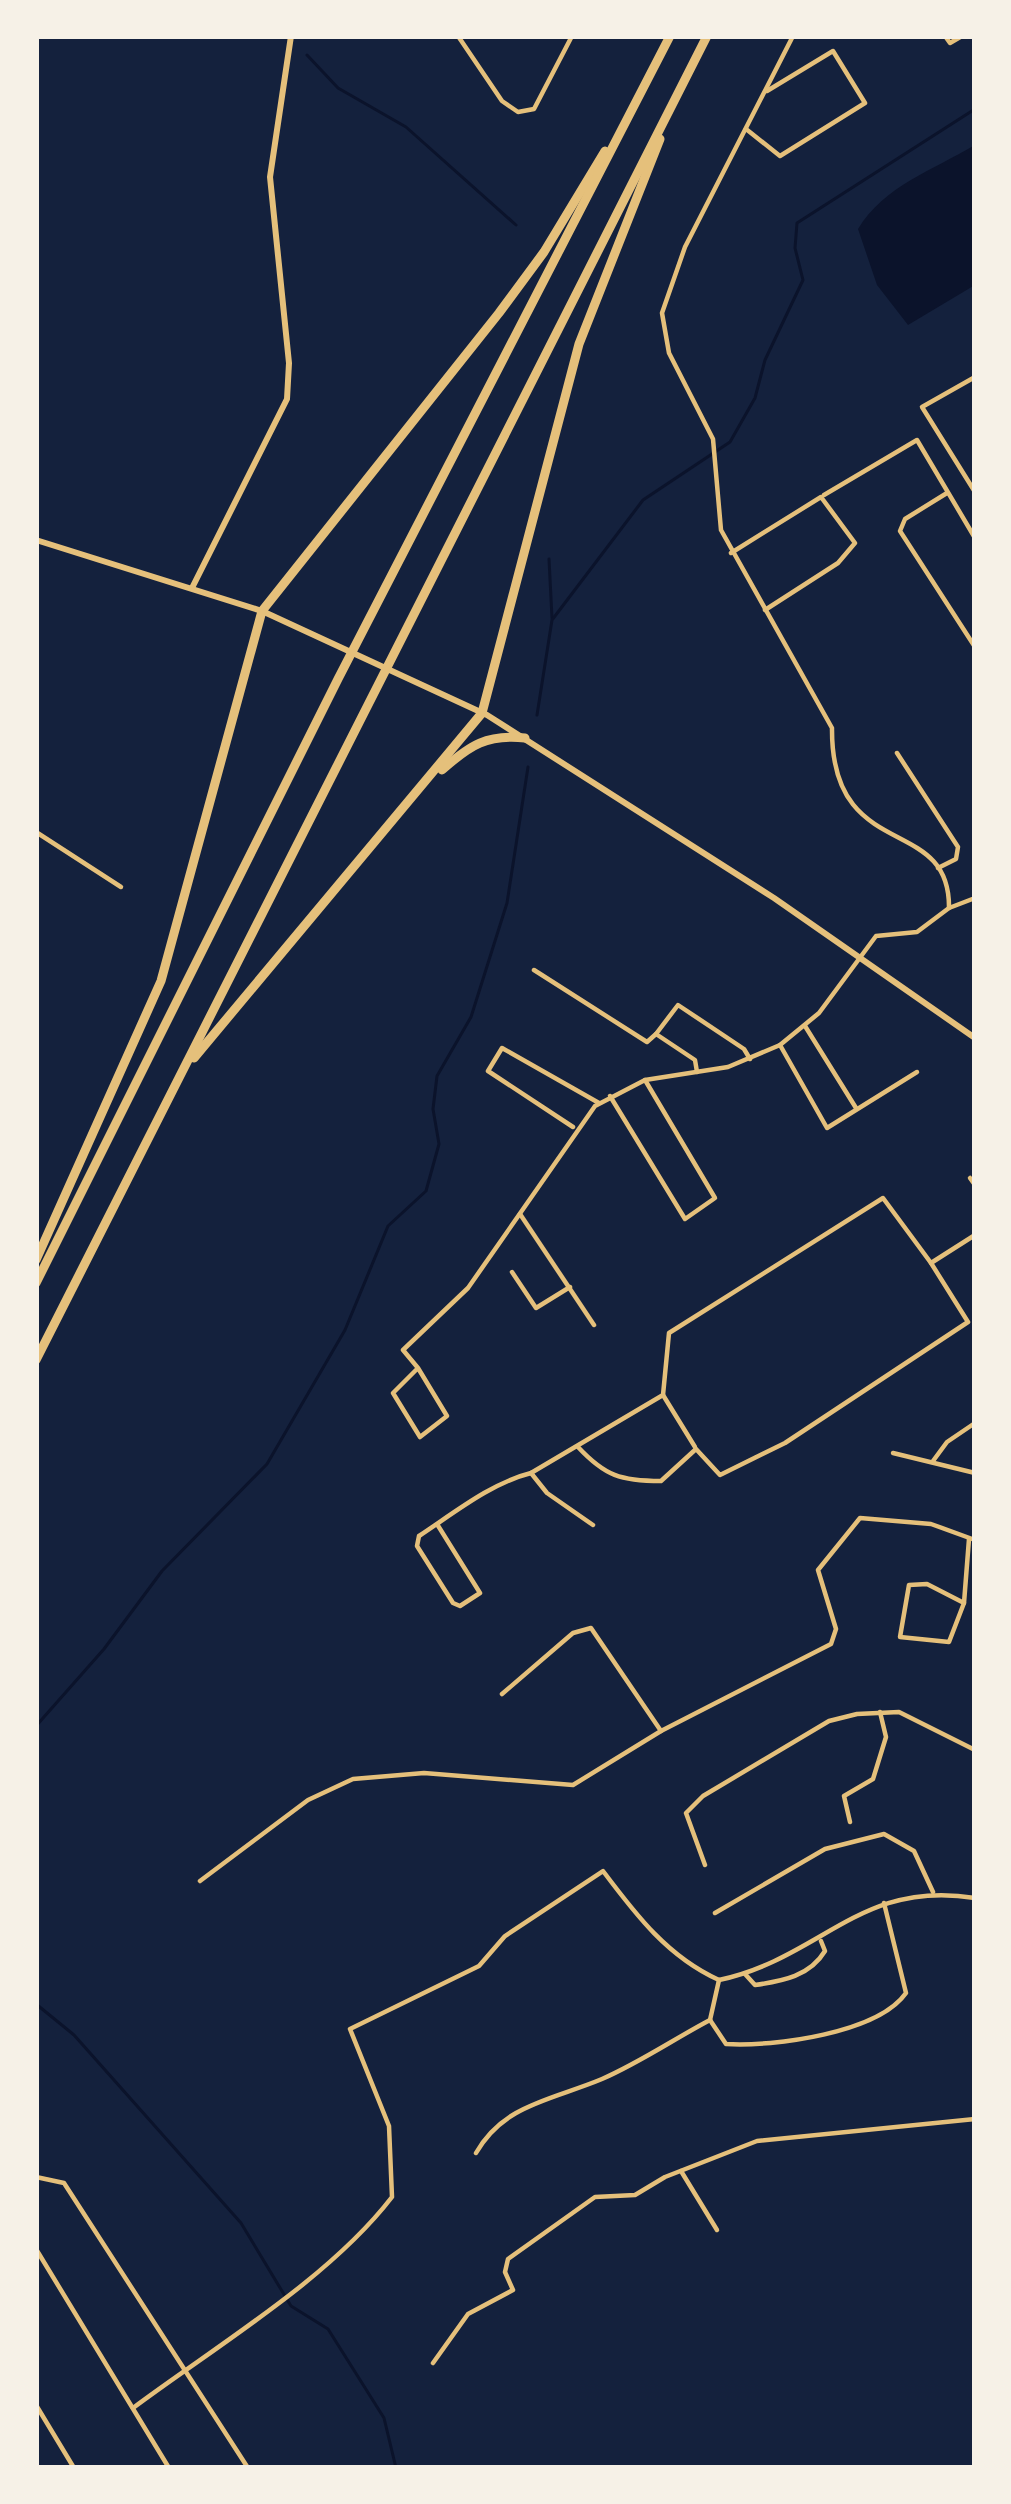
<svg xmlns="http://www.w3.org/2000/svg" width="1011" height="2504" font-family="'Titillium Web',sans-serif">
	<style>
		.water { fill: #0b132b }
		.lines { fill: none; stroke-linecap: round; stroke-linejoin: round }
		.stream { stroke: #0b132b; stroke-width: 3 }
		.minor { stroke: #e5c07b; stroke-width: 4.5 }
		.tertiary { stroke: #e5c07b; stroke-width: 6 }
		.motorway { stroke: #e5c07b; stroke-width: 9 }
	</style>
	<rect width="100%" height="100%" fill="#14213d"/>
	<path class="water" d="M975,145V285L908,325L877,285L858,229C884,186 933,170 975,145Z"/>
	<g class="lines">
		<g class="stream">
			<polyline points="307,55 338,88 406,127 516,225"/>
			<polyline points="549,559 552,618"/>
			<polyline points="537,715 552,620 643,500 730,442 755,398 765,360 803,280 795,248 797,223 975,109"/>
			<polyline points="36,1726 104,1649 162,1571 267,1464 345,1330 388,1226 426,1191 439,1144 433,1109 437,1076 471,1017 507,903 528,767"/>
			<polyline points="36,2004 74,2035 241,2223 291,2306 328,2329 384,2418 396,2468"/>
		</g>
		<g class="minor">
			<polyline points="458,36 502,101 518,112 534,109 572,36"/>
			<path d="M793,36L685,247L662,313L669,353L713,439L721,530L832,728C831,865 950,812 949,908"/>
			<polyline points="945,36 950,43 962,36"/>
			<polyline points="746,129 780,156 865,103 833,51 767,91"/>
			<polyline points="975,377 922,407 975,492"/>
			<polyline points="947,493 905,519 900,531 975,647"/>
			<polyline points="824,495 917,440 975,538"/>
			<polyline points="731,553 821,497 855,543 838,563 765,610"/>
			<polyline points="897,753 958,847 956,859 938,868"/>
			<polyline points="36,832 121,887"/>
			<polyline points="534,970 647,1042 656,1034"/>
			<polyline points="805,1026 856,1108"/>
			<polyline points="780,1045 827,1128 917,1072"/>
			<polyline points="697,1072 695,1060 656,1034 678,1005 744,1049 750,1059"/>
			<polyline points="610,1096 685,1219 715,1198 645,1080"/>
			<polyline points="573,1127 488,1071 502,1048 599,1103"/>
			<polyline points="970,1178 975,1185"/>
			<polyline points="520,1214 594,1325"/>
			<polyline points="512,1272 536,1308 570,1287"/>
			<polyline points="418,1368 447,1416 420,1437 393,1393 418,1368 403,1350 468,1288 595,1106 645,1080 728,1067 780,1045 819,1013 876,936 917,932 949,908 975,898"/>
			<polyline points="663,1395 695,1447"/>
			<path d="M578,1447C605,1476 621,1481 661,1481L696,1449L720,1475L785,1443L968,1322L931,1263"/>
			<polyline points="893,1453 975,1473"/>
			<polyline points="933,1461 947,1442 975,1423"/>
			<polyline points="531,1473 547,1493 593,1525"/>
			<path d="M437,1524L480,1593L460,1606L453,1603L417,1546L419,1536C454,1513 491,1483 531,1473L663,1395L669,1333L883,1198L931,1263L975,1235"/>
			<polygon points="927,1584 964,1603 949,1642 900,1637 909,1585"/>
			<polyline points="964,1603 969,1539"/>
			<polyline points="502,1694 573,1633 591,1628 661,1731"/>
			<polyline points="850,1822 844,1796 873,1779 886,1737 880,1712"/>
			<polyline points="705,1865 686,1813 703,1796 829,1721 857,1714 899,1712 975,1750"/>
			<polyline points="200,1881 308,1800 353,1779 424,1773 573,1785 661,1731 831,1644 836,1629 818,1570 860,1518 931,1524 975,1540"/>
			<polyline points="715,1913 825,1849 884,1834 914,1851 933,1892"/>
			<path d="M745,1974L755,1985C783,1981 810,1976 825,1951L821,1941"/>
			<path d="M719,1980C822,1958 860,1879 975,1898"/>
			<path d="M710,2020L726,2044C774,2047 878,2033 906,1993L884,1903"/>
			<polyline points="710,2020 719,1980"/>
			<path d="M476,2153C504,2104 552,2100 602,2079C639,2063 674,2039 710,2020"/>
			<polyline points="681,2171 717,2230"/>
			<polyline points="36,2177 64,2183 248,2468"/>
			<polyline points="36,2249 169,2468"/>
			<polyline points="433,2363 468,2314 513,2290 505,2272 508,2259 595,2197 635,2195 665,2177 757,2141 975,2119"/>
			<polyline points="36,2405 74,2468"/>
			<path d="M133,2408C216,2346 329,2279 392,2197L389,2126L350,2029L479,1966L505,1936L603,1871C636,1915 668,1957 719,1980"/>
		</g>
		<g class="tertiary">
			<polyline points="36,540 262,611 487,715 774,898 975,1038"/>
			<polyline points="192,588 287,399 289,363 270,177 291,36"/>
		</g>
		<g class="motorway">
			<path d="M442,770C470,745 487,734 525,738"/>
			<polyline points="194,1058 482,713 579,344 660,139"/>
			<polyline points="36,1260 161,981 262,611 499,313 544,252 605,151"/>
			<polyline points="36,1283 338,679 670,36"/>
			<polyline points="36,1360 707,36"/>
		</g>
	</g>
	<rect width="1011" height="2504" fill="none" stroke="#f6f1e7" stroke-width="78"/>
</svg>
